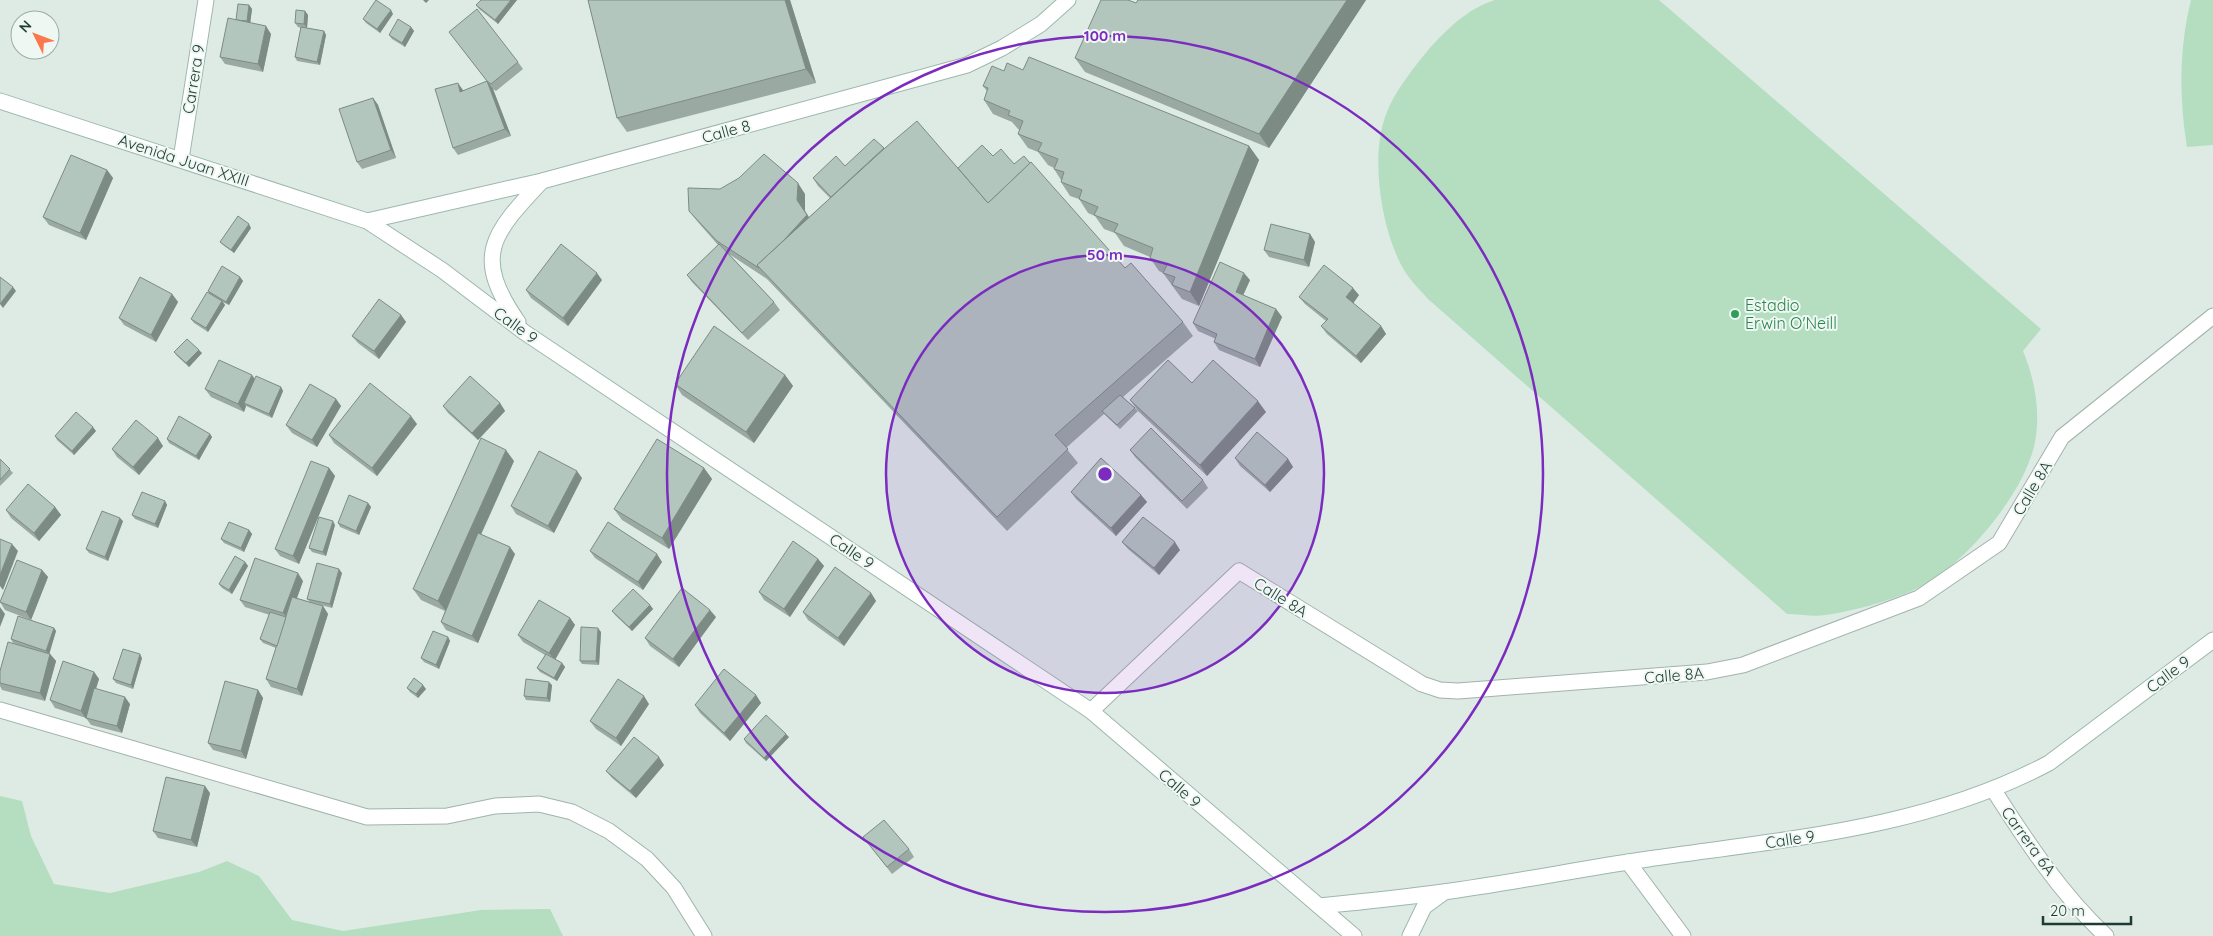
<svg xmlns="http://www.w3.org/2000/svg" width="2213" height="936" font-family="Quicksand,sans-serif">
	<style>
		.green { fill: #b5dec0 }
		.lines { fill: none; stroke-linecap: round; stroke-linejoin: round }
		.street-casing { stroke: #a1b3ac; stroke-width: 17 }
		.secondary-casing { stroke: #9cb7ae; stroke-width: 17 }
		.street { stroke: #fff; stroke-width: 15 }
		.secondary { stroke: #fff; stroke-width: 15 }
		.wall { fill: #9aaaa3 }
		.shaded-wall { fill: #7d8b85 }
		.building { fill: #b3c6be; stroke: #7d8b85 }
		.ring { fill: none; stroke: #7b2cbf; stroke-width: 2.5 }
		.leisure-dot { fill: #2e9e5b; stroke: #eff7f3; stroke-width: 2 }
		.labels { text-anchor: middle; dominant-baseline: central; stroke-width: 4; stroke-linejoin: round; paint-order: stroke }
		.street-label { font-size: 16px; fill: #1e3c34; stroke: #eff7f3 }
		.leisure-label { font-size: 16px; fill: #27864d; stroke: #eff7f3; text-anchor: start }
		.centre { fill: #7b2cbf; stroke: #eff7f3; stroke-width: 2.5 }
		.ring-label { font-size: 15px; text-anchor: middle; font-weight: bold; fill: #7b2cbf; stroke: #eff7f3; stroke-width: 4; stroke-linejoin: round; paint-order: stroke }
	</style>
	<rect width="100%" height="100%" fill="#deebe5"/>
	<g class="green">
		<path d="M1495,0H1659L2041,329L2023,351C2034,377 2040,408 2036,436C2030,487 1968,561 1924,585C1898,599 1855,611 1825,615C1813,617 1799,614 1787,614L1428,299C1420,290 1410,280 1404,270C1381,231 1369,154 1387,112C1395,91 1415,66 1429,49C1448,28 1467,9 1495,0Z"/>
		<path d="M2191,0H2213V145L2187,147C2179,98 2179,48 2191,0Z"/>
		<polygon points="0,796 22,801 31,836 54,884 110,893 199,872 227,861 259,876 292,920 343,931 481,910 550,909 563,936 0,936"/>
	</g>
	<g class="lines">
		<defs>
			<g id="street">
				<polyline points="0,710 367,817 447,816 495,806 539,804 572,812 609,831 647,859 674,888 704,936"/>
				<polyline points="1091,711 1239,571 1422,684 1440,690 1458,691 1707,672 1743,665 1919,598 1999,543 2062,437 2213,316"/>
				<path d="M1993,789C2026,841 2061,894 2106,936"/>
				<polyline points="1628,862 1683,936"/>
			</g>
			<g id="secondary">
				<polyline points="0,101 367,221 442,270 524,332 1091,711 1354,936"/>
				<polyline points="181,159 206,0"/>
				<polyline points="367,221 542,181 967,65 1002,48 1041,24 1068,0"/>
				<path d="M518,322C472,256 492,234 542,181"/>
				<path d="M1319,906C1360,902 1401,898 1443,892C1511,883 1579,869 1648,859C1785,839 1925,829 2049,763L2213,640"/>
				<polyline points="1410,936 1424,907 1443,893"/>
			</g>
		</defs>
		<use href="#street" class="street-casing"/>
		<use href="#secondary" class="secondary-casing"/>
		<use href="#street" class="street"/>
		<use href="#secondary" class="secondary"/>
	</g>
	<g class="wall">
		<polygon points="517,0 498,24 479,9 476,5"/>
		<polygon points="588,0 790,0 816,83 627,132 617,118"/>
		<polygon points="1138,0 1366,0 1269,148 1085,72 1075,58 1136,3"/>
		<polygon points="249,5 252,9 250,23 271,34 263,72 225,64 220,57 236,20"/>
		<polygon points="305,11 308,15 307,28 324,31 326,35 320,65 297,61 295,57 301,28 298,27 295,23"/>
		<polygon points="393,14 380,33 366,23 363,19"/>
		<polygon points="411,27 414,31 405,47 392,39 389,35"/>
		<polygon points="449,32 518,62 523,69 496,91 493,89 511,136 458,155 453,148 463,91 487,81"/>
		<polygon points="1023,70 1249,146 1259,160 1199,306 1182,299 1163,273 1159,271 1150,258 1150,257 1124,246 1115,233 1104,229 1095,216 1088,213 1079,199 1070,196 1061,182 1061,180 1054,169 1054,168 1048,165 1038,152 1028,148 1018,134 1020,130 1018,129 1012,122 993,114 984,100 987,91 983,86 1004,71"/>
		<polygon points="373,98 378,105 396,158 362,169 357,162"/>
		<polygon points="884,148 958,168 993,156 1014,164 1183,322 1193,336 1123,397 1135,408 1138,411 1120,429 1104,414 1066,448 1078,463 1007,531 767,279 729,254 774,302 780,310 748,340 692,282 687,275 718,245 697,221 689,211 805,194 805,211 809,217 830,198 818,186 813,178 845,166"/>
		<polygon points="107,170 113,178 86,240 49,225 43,217"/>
		<polygon points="251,228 234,253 223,245 220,242"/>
		<polygon points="1310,234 1315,242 1309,267 1269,257 1264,250"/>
		<polygon points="240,277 243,281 229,305 222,302 225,305 208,332 194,323 191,319 209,293 208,291"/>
		<polygon points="602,280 568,326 531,298 526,290"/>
		<polygon points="1250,280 1243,295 1276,309 1282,317 1260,367 1219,350 1214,342 1216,339 1198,331 1193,323"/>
		<polygon points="172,294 178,302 156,342 124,325 119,318"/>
		<polygon points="1359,295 1353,303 1381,326 1386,334 1361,363 1327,334 1321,326 1326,321 1305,304 1299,297"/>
		<polygon points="401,315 406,322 379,359 358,343 352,336"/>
		<polygon points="174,352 202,353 189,367 177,356"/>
		<polygon points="785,375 793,386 754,443 682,395 675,384"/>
		<polygon points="255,379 281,387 283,391 272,418 246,406 244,412 211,397 205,389"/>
		<polygon points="1192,383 1266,412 1207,476 1138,411 1130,400"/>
		<polygon points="336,399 341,406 317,447 292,433 286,425"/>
		<polygon points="500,403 505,411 478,440 448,413 443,406"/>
		<polygon points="417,424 377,476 334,443 329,435"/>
		<polygon points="96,431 74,455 57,440 55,436"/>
		<polygon points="210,434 212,437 199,460 169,443 167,439"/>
		<polygon points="163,446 139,475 117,457 112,449"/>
		<polygon points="1130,450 1203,480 1208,488 1187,509 1135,457"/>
		<polygon points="1235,458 1288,459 1293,467 1270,492 1240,466"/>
		<polygon points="0,459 13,473 0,486"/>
		<polygon points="514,461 481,535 515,554 478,643 446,630 441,622 445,611 421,600 413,589"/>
		<polygon points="329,468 335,476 299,564 280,556 275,549"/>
		<polygon points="704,468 712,479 669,549 622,520 614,509"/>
		<polygon points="582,478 554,533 516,514 511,506"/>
		<polygon points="1071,492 1141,495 1147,502 1116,536 1076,499"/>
		<polygon points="165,501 167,505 158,528 135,519 132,515"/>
		<polygon points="368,503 371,507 359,535 340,527 338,523"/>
		<polygon points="55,507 61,515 39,541 11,518 6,510"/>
		<polygon points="123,521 108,561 89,553 86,549"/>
		<polygon points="335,525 326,556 312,552 309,548"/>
		<polygon points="249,530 252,534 244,552 224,543 221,539"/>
		<polygon points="1122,542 1180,550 1159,575 1128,549"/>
		<polygon points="590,551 662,562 643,590 595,558"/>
		<polygon points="818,559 824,566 790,617 764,600 759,592"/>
		<polygon points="245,562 248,566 232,594 222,588 219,584"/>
		<polygon points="42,570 48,577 31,620 5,610 0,602"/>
		<polygon points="342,573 332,608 310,602 307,599"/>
		<polygon points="303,581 297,598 323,606 328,614 302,696 271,687 266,679 276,648 263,643 260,639 270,615 245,607 240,600"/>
		<polygon points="871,593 876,601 844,646 808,620 803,612"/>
		<polygon points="650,605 653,609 632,631 615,615 612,611"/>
		<polygon points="716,617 679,667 650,646 645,638"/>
		<polygon points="570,618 575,625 555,659 562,663 565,667 557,681 540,672 537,668 545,655 523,642 518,635"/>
		<polygon points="54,628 56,631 49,653 50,654 56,661 45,701 2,690 0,686 0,671 28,648 13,643 11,639"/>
		<polygon points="601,632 599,665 582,664 580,661"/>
		<polygon points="448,637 450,641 439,669 424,662 421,658"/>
		<polygon points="142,658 133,689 116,683 113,679"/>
		<polygon points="94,672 99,679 96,689 130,704 122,733 91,725 86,718 55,708 50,700"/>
		<polygon points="552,685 550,702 526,700 524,696"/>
		<polygon points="407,688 426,689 418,698 410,692"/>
		<polygon points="258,690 263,698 246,759 213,750 208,743"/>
		<polygon points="756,695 761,703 730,741 700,713 695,705"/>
		<polygon points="649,704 621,746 596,729 590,721"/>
		<polygon points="789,737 766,761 746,743 744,739"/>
		<polygon points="664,765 636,798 612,778 606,771"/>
		<polygon points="210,793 197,847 158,838 153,831"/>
		<polygon points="863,837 909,849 914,857 892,874"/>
	</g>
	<g class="shaded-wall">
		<polygon points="423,0 429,0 426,3"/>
		<polygon points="511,0 517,0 498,24 495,20"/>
		<polygon points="785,0 790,0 816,83 806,69"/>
		<polygon points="1347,0 1366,0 1269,148 1259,134"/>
		<polygon points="249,5 252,9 250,25 247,21"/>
		<polygon points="391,10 393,14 380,33 377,29"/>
		<polygon points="305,11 308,15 307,28 304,24"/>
		<polygon points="266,26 271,34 263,72 258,64"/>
		<polygon points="411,27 414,31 405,47 402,43"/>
		<polygon points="324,31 326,35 320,65 317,62"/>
		<polygon points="487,81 493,89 511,136 505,129"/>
		<polygon points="458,83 463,90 466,99 460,92"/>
		<polygon points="373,98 378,105 396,158 391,150"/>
		<polygon points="1249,146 1259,160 1199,306 1190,292"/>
		<polygon points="107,170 113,178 86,240 80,233"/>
		<polygon points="798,183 805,194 805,211 814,226 768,277 797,200"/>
		<polygon points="249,224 251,228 234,253 231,250"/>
		<polygon points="1310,234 1315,242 1309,267 1304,260"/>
		<polygon points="597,273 602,280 568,326 563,318"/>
		<polygon points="1244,273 1250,280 1241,300 1236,292"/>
		<polygon points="240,277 243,281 229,305 226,302"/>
		<polygon points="13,287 16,291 3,308 0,304"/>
		<polygon points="1353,288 1359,295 1352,305 1346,297"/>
		<polygon points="172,294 178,302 156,342 151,335"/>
		<polygon points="222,301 225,305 208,332 206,328"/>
		<polygon points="1276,309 1282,317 1260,367 1255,359"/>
		<polygon points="401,315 406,322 379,359 374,351"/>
		<polygon points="1381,326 1386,334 1361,363 1356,356"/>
		<polygon points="199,350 202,353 189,367 186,363"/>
		<polygon points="252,375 257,382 244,403 246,406 244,412 238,404"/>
		<polygon points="785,375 793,386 754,443 746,432"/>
		<polygon points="281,387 283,391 272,418 269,414"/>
		<polygon points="336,399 341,406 317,447 312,440"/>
		<polygon points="1258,401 1266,412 1207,476 1200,465"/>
		<polygon points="500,403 505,411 478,440 472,433"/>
		<polygon points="411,416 417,424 377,476 372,468"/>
		<polygon points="93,427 96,431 74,455 72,451"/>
		<polygon points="210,434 212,437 199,460 196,456"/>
		<polygon points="158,438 163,446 139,475 133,467"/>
		<polygon points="506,450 514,461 446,611 438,601"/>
		<polygon points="1288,459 1293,467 1270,492 1265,485"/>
		<polygon points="329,468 335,476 299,564 293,556"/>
		<polygon points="704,468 712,479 669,549 662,538"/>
		<polygon points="577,471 582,478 554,533 548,526"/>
		<polygon points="1141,495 1147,502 1116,536 1111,528"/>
		<polygon points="165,501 167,505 158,528 155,524"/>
		<polygon points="368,503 371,507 359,535 356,531"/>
		<polygon points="55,507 61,515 39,541 34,533"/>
		<polygon points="120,518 123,521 108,561 105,557"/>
		<polygon points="333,521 335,525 326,556 323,552"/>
		<polygon points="249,530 252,534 244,552 241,548"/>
		<polygon points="1175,542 1180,550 1159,575 1154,568"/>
		<polygon points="12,544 18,551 3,590 0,586 0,575"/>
		<polygon points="510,547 515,554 478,643 472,636"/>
		<polygon points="657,554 662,562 643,590 638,582"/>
		<polygon points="818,559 824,566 790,617 784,609"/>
		<polygon points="245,562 248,566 232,594 229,590"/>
		<polygon points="339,569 342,573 332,608 330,604"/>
		<polygon points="42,570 48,577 31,620 26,612"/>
		<polygon points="298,573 303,581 289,620 283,613"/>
		<polygon points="871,593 876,601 844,646 838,638"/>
		<polygon points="650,605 653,609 632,631 629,627"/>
		<polygon points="323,606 328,614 302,696 297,689"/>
		<polygon points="0,607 5,614 0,627"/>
		<polygon points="710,610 716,617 679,667 673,659"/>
		<polygon points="570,618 575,625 555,660 549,653"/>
		<polygon points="54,628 56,631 49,655 46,651"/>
		<polygon points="598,628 601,632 599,665 596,661"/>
		<polygon points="448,637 450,641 439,669 436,665"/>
		<polygon points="50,654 56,661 45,701 40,693"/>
		<polygon points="140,654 142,658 133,689 131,685"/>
		<polygon points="562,663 565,667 557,681 554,678"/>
		<polygon points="94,672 99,679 86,719 81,711"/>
		<polygon points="549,682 552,685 550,702 547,698"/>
		<polygon points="423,685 426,689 418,698 416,694"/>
		<polygon points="258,690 263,698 246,759 241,751"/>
		<polygon points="756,695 761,703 730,741 724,733"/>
		<polygon points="644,696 649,704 621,746 616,738"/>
		<polygon points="125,697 130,704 122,733 117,726"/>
		<polygon points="786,734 789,737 766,761 764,758"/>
		<polygon points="659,757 664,765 636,798 630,791"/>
		<polygon points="205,786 210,793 197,847 191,840"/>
	</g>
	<g class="building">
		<polygon points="376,0 391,10 377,29 363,19"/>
		<polygon points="481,0 511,0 495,20 476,5"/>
		<polygon points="588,0 785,0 806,69 617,118"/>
		<polygon points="1101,0 1128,0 1136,3 1138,0 1347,0 1259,134 1075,58"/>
		<polygon points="238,4 249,5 247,21 236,20"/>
		<polygon points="477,9 518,62 491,84 487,81 505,129 453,148 435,89 458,83 460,92 487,81 449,32"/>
		<polygon points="296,10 305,11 304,24 295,23"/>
		<polygon points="228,18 266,26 258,64 220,57"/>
		<polygon points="398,19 411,27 402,43 389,35"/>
		<polygon points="301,27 324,31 317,62 295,57"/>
		<polygon points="1029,57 1249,146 1190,292 1172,285 1175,277 1163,273 1167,265 1150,258 1153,248 1114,232 1118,224 1094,215 1098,207 1079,199 1082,190 1061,182 1064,172 1054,169 1058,159 1038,151 1042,143 1018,134 1023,121 1008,115 1010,111 984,100 988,88 983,86 992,66 1004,71 1007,63 1023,70"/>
		<polygon points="373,98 391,150 357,162 339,109"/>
		<polygon points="917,121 988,203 1031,162 1125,268 1131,263 1183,322 1055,435 1068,449 997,517 757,265 885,148"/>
		<polygon points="874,139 884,148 831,197 813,178 836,156 845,166"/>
		<polygon points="982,145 993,156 1001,149 1014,164 1024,156 1030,163 988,203 958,168"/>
		<polygon points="764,154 798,183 797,200 807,215 784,240 757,265 759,268 717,241 689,211 688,188 720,189 739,178"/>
		<polygon points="71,155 107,170 80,233 43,217"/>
		<polygon points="238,216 249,224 231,250 220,242"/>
		<polygon points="1271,224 1310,234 1304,260 1264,250"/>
		<polygon points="561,244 597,273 563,318 526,290"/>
		<polygon points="719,244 774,302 742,333 687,275"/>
		<polygon points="1220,262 1244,273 1236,292 1276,309 1255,359 1214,342 1217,334 1193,323"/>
		<polygon points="1324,265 1353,288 1346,297 1381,326 1356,356 1321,326 1328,319 1299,297"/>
		<polygon points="222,266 240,277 226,302 208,291"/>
		<polygon points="0,277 13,287 0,304"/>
		<polygon points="140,277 172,294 151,335 119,318"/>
		<polygon points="207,292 222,301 206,328 191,319"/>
		<polygon points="379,299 401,315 374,351 352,336"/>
		<polygon points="714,326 785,375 746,432 675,384"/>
		<polygon points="187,339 199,350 186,363 174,352"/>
		<polygon points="219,360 252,375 238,404 205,389"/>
		<polygon points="1168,360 1192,383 1213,360 1258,401 1200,465 1130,400"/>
		<polygon points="256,376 281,387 269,414 244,403"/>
		<polygon points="470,376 500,403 472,433 443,406"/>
		<polygon points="370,383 411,416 372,468 329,435"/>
		<polygon points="310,384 336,399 312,440 286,425"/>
		<polygon points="1120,395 1135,408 1117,425 1102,411"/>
		<polygon points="76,412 93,427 72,451 55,436"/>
		<polygon points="179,416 210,434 196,456 167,439"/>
		<polygon points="136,420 158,438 133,467 112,449"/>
		<polygon points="1151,428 1203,480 1182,501 1130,450"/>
		<polygon points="1257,432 1288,459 1265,485 1235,458"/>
		<polygon points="481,438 506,450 438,601 413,589"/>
		<polygon points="657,439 704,468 662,538 614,509"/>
		<polygon points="539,451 577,471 548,526 511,506"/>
		<polygon points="1101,458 1141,495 1111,528 1071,492"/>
		<polygon points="0,459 10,469 0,480"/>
		<polygon points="311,461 329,468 293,556 275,549"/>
		<polygon points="28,484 55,507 34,533 6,510"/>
		<polygon points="142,492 165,501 155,524 132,515"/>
		<polygon points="349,495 368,503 356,531 338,523"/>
		<polygon points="102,511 120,518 105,557 86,549"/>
		<polygon points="319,517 333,521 323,552 309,548"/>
		<polygon points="1143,517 1175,542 1154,568 1122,542"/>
		<polygon points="229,522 249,530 241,548 221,539"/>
		<polygon points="608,522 657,554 638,582 590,551"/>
		<polygon points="478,533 510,547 472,636 441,622"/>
		<polygon points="0,539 12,544 0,575"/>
		<polygon points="793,541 818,559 784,609 759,592"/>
		<polygon points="235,556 245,562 229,590 219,584"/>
		<polygon points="255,558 298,573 283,613 240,600"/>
		<polygon points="17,560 42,570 26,612 0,602"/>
		<polygon points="317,563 339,569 330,604 307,599"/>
		<polygon points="835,567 871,593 838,638 803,612"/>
		<polygon points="682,588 710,610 673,659 645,638"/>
		<polygon points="633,589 650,605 629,627 612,611"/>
		<polygon points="292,597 323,606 297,689 266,679"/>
		<polygon points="539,600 570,618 549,653 518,635"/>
		<polygon points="270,612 286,617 277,646 260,639"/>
		<polygon points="18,616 54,628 46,651 11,639"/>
		<polygon points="581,627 598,628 596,661 580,661"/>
		<polygon points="433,631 448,637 436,665 421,658"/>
		<polygon points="8,642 50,654 40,693 0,683 0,671"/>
		<polygon points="123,649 140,654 131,685 113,679"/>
		<polygon points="546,654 562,663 554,678 537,668"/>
		<polygon points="63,661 94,672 81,711 50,700"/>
		<polygon points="724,669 756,695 724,733 695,705"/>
		<polygon points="414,678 423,685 416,694 407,688"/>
		<polygon points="526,679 549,682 547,698 524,696"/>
		<polygon points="618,679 644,696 616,738 590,721"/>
		<polygon points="225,681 258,690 241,751 208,743"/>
		<polygon points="94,688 125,697 117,726 86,718"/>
		<polygon points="766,715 786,734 764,758 744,739"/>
		<polygon points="634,737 659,757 630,791 606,771"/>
		<polygon points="166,777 205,786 191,840 153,831"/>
		<polygon points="884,820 909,849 887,867 863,837"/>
	</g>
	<circle cx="1105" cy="474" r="219" fill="#7b2cbf" fill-opacity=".12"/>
	<g class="ring">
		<circle cx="1105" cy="474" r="219"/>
		<circle cx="1105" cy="474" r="438"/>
	</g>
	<circle class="leisure-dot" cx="1735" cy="314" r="5"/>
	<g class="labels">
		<g class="street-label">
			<text transform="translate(193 79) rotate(-81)">Carrera 9</text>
			<text transform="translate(726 131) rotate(-15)">Calle 8</text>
			<text transform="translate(184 160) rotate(18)">Avenida Juan XXIII</text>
			<text transform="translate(516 325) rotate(36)">Calle 9</text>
			<text transform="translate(2032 488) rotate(-59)">Calle 8A</text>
			<text transform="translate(852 551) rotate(34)">Calle 9</text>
			<text transform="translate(1281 597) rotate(32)">Calle 8A</text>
			<text transform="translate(2168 674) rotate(-37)">Calle 9</text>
			<text transform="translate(1674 675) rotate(-5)">Calle 8A</text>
			<text transform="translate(1180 788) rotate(41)">Calle 9</text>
			<text transform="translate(1790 839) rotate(-8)">Calle 9</text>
			<text transform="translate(2029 841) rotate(54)">Carrera 6A</text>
		</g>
		<g class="leisure-label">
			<text x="1745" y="305">Estadio<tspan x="1745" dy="18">Erwin O'Neill</tspan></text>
		</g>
	</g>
	<circle cx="1105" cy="474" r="8" class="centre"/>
	<g class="ring-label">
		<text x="1105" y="41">100 m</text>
		<text x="1105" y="260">50 m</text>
	</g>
	<g transform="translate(35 35) rotate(312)"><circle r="24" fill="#eff7f3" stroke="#9baca7"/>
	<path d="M0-4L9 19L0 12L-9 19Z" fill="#fb784c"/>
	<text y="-8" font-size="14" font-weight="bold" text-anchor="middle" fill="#1e3c34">N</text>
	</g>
	<path d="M2043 916v8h88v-8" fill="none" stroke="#1e3c34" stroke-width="2.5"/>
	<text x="2050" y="916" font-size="15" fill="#1e3c34" stroke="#eff7f3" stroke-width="4" paint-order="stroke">20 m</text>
</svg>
